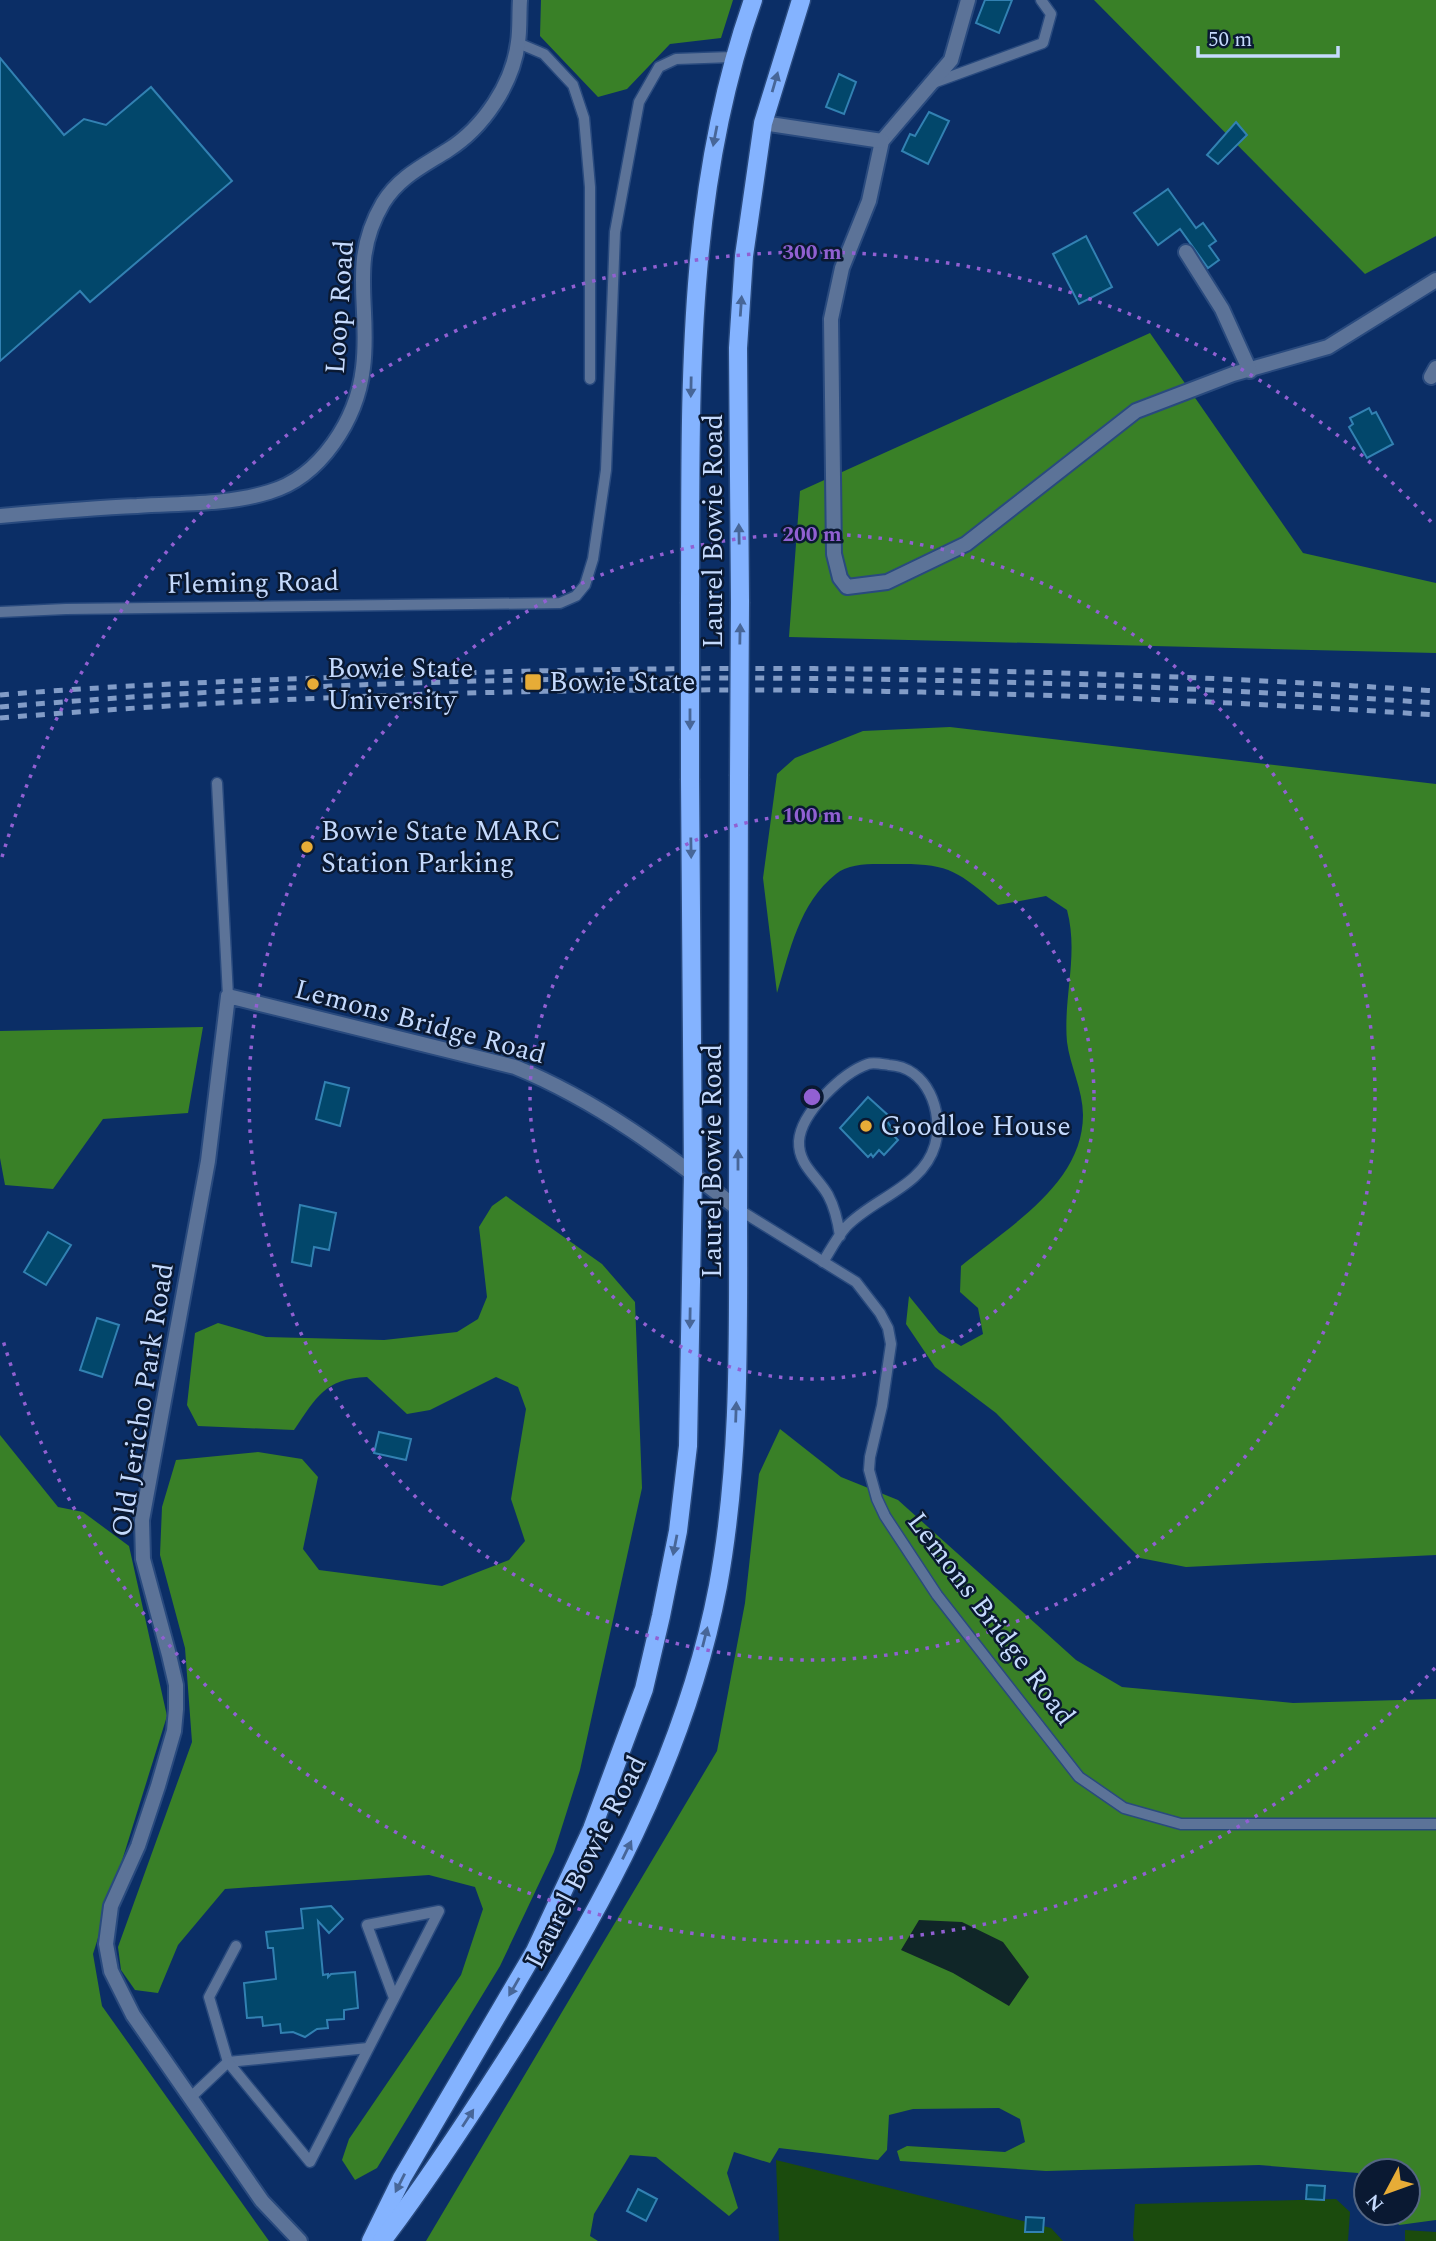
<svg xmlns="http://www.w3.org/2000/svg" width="1436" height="2241" font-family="Spectral,serif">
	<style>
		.green { fill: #1b4b0d }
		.forest { fill: #398027 }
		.water { fill: #102628 }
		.building { fill: #02476b; stroke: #3281b2; stroke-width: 2 }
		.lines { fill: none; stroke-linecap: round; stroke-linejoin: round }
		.lane-casing { stroke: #294a7e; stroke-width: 13 }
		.street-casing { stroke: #294a7e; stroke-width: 18 }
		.primary-casing { stroke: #294a7e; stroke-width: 21 }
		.lane { stroke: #5c7398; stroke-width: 10 }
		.street { stroke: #5c7398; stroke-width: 14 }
		.primary { stroke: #84b3ff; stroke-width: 18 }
		.rail { stroke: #829cc7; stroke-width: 5; stroke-dasharray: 9 9; stroke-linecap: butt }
		.primary-bridge-casing { stroke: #294a7e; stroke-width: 21; stroke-linecap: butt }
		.primary-bridge { stroke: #84b3ff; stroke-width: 18 }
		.oneway { fill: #476698 }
		.ring { fill: none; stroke: #9160d2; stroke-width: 3.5; stroke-dasharray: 3.5 7 }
		.poi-dot { fill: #e7ac37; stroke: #0a1932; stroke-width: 2.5 }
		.labels { text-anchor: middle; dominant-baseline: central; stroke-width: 5; stroke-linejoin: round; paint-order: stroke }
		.street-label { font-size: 28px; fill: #c5dafd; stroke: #0a1932 }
		.poi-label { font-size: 28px; fill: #c5dafd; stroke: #0a1932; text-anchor: start }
		.centre { fill: #9160d2; stroke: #0a1932; stroke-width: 3.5 }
		.ring-label { font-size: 21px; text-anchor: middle; font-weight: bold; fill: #9160d2; stroke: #0a1932; stroke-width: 5; stroke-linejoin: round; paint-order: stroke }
	</style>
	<rect width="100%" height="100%" fill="#0b2e66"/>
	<g class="green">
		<polygon points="776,2160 1051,2228 1063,2241 779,2241"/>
		<polygon points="1336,2199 1350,2212 1348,2241 1134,2241 1133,2236 1135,2204"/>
		<polygon points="1405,2230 1436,2232 1436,2241 1405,2241"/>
	</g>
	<g class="forest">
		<polygon points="541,0 733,0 721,38 670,44 627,89 598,97 540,36"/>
		<polygon points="1094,0 1436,0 1436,236 1365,274"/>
		<polygon points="1150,333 1303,553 1436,583 1436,653 789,637 800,491"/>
		<path d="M950,727L1436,784V1555L1186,1567L1140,1558L996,1413L935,1367L906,1324L909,1296L939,1333L961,1346L983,1334L978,1308L960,1292L961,1266C1008,1227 1083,1184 1083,1115C1083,1090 1070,1066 1067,1042C1063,997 1079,955 1067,910L1046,896L998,905C956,870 949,863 893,864C875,864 850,862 836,874C799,903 790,951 777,993L763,878L777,774L795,758L863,731Z"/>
		<polygon points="203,1027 188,1113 103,1119 53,1189 5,1185 0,1158 0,1031"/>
		<path d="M506,1196L602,1264L635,1302L642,1488L580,1770L554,1852L500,1966L377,2168L355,2180L342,2160L349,2139L461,1975L483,1909L475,1887L429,1875L225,1889L178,1945L158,1993L135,1990L121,1970L118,1947L192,1742L185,1648L160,1555L162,1507L176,1460L258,1452L302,1459L318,1477L303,1549L319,1570L442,1586L509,1560L525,1541L511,1499L526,1409L518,1387L496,1377L430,1410L407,1414L367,1377C324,1379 317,1397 294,1430L198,1426L187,1405L195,1333L218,1323L266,1337L384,1340L457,1332L478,1319L487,1297L479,1227L492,1206Z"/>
		<polygon points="780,1429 841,1477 898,1500 1076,1660 1122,1687 1293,1703 1436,1699 1436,2220 1399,2225 1390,2213 1408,2213 1408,2171 1366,2171 1366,2183 1358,2173 1259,2165 1046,2171 900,2161 897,2151 907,2146 1005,2152 1025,2142 1020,2119 999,2108 913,2109 889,2115 887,2150 878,2160 779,2148 770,2163 734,2152 727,2173 738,2208 729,2216 656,2157 630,2155 594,2214 590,2236 598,2241 426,2241 717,1751 745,1603 759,1474"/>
		<polygon points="0,1435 58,1507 83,1512 129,1546 167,1716 93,1954 102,2006 269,2241 0,2241"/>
	</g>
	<polygon class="water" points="919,1920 962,1922 1003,1942 1029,1977 1009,2006 953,1973 901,1950"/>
	<g class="building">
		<polygon points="985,0 1012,0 999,33 976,23"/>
		<polygon points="0,58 64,135 84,119 106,125 151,87 232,181 90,302 80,291 0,361"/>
		<polygon points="839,74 856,82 844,114 826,107"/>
		<polygon points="929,112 949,121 928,164 902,151 910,134 915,136"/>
		<polygon points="1236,122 1247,135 1218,164 1207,155"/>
		<polygon points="1168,189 1196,228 1203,223 1216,241 1209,246 1219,260 1208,268 1180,229 1158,245 1134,213"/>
		<polygon points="1086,236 1112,287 1079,304 1053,254"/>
		<polygon points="1369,408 1372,414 1376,412 1393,444 1367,458 1349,427 1353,424 1350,418"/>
		<polygon points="325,1082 349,1088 340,1126 316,1119"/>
		<polygon points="868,1097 890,1117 887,1121 893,1130 891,1133 898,1140 884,1155 879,1150 873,1157 871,1154 868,1157 840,1128"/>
		<polygon points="300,1205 336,1213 329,1250 314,1247 311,1266 292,1262"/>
		<polygon points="48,1232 71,1245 46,1285 24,1272"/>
		<polygon points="97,1318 119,1325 102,1377 80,1370"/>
		<polygon points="379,1432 411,1439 406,1460 374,1453"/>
		<polygon points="331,1906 343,1919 329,1933 318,1921 323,1975 328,1974 328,1977 331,1974 355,1972 358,2008 344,2010 344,2019 327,2020 328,2028 317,2029 305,2037 293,2032 281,2033 280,2024 263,2026 262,2017 247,2018 244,1983 276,1979 273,1948 268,1948 266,1932 303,1928 301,1909"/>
		<polygon points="1307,2185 1325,2186 1324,2200 1306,2199"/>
		<polygon points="638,2189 657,2199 646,2221 627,2211"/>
		<polygon points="1026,2217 1044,2218 1043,2232 1025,2232"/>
	</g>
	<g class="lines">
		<defs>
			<g id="lane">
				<polyline points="518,43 544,54 573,85 584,118 590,187 590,379"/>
				<polyline points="933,83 1043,43 1051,14 1041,0"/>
				<polyline points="0,612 66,609 560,603 576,596 585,585 593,559 606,470 615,232 639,102 659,67 676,59 732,57"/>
				<polyline points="217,783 228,996"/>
				<polyline points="738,1209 856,1282 880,1313 888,1328 891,1344 882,1406 870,1457 869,1470 877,1499 885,1516 937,1595 1079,1777 1124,1808 1181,1824 1436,1824"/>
				<path d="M823,1262C830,1251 837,1237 846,1227C873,1198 923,1187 935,1145C944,1111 927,1067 889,1065C882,1064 873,1062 868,1064C842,1073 801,1113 799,1141C798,1165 817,1176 828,1195C835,1208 838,1222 840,1236"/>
				<polyline points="236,1946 209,1997 228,2062 368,2048"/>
				<polyline points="191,2097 228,2062 310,2162 439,1911 367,1925 394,1998"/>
			</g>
			<g id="street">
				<polyline points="968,0 951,60 882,141 869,201 842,268 831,319 834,554 840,578 847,587 887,582 966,544 1136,411 1233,374 1328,347 1436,280"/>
				<polyline points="763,123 882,141"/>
				<polyline points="1186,252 1222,309 1250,371"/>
				<polyline points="1431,377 1436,368"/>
				<path d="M0,516C46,512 92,508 137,506C181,503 227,505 269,492C321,477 357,419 363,368C371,306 348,262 383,203C399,177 423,166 448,150C483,128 513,84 518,42C520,29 519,14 520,0"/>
				<path d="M300,2241L262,2201L133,2015L111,1971L106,1944L111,1906L138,1846L158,1786L174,1731L176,1709V1685L169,1655L143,1559L142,1520L208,1161L228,996L515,1067C598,1101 668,1154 738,1209"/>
			</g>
			<g id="primary">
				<path d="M690,602C691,398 684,195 753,0"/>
				<polyline points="740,602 738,348 744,256 763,123 801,0"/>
				<polyline points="371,2241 402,2178 535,1951 592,1829 644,1689 661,1616 678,1531 688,1446 693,1173 690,780"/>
				<path d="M382,2241C426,2183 466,2122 505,2061C599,1915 685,1759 718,1586C741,1461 738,1332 738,1205C738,1062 738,919 739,776"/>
			</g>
		</defs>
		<use href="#lane" class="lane-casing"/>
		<use href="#street" class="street-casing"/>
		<use href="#primary" class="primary-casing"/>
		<use href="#lane" class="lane"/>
		<use href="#street" class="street"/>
		<use href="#primary" class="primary"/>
		<g class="rail">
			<path d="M0,695C105,686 212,682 317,678C690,662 1064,666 1436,691"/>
			<path d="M0,707C475,667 961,671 1436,703"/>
			<path d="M0,718C477,679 959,683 1436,715"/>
		</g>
		<defs>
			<g id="primary-bridge">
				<polyline points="739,776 740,602"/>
				<polyline points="690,780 690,602"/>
			</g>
		</defs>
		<use href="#primary-bridge" class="primary-bridge-casing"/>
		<use href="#primary-bridge" class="primary-bridge"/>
	</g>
	<defs><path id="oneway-solid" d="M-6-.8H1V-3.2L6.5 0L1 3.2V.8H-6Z" transform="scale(1.75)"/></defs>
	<g class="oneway">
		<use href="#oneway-solid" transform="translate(775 82) rotate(-74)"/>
		<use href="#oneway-solid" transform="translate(715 136) rotate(101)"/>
		<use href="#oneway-solid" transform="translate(741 306) rotate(-86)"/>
		<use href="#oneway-solid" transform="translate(691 387) rotate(91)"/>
		<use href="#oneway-solid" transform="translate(739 534) rotate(-91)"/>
		<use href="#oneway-solid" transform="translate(740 634) rotate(-89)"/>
		<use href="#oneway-solid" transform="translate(690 719) rotate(90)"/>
		<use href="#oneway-solid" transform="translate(691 848) rotate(89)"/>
		<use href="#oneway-solid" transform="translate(738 1160) rotate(-90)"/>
		<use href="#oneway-solid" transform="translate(690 1318) rotate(91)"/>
		<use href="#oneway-solid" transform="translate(736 1412) rotate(-88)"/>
		<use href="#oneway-solid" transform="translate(675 1545) rotate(101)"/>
		<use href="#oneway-solid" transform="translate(705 1637) rotate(-76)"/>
		<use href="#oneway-solid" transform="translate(627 1850) rotate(-64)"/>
		<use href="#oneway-solid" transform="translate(514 1987) rotate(120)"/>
		<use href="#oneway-solid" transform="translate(468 2118) rotate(-57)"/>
		<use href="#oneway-solid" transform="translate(400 2183) rotate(117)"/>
	</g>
	<g class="ring">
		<circle cx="812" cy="1097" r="282"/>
		<circle cx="812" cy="1097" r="563"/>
		<path d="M1435 1668A845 845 0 0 1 2 1337M2 857A845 845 0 0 1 1435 526"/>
	</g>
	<g class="poi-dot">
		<rect x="524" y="673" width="18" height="18" rx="3.5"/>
		<circle cx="313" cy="684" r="7"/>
		<circle cx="307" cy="847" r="7"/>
		<circle cx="866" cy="1126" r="7"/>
	</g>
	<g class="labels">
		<g class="street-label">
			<text transform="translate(340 307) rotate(-86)">Loop Road</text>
			<text transform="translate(713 531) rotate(-90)">Laurel Bowie Road</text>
			<text transform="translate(253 583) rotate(-1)">Fleming Road</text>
			<text transform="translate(420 1022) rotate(15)">Lemons Bridge Road</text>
			<text transform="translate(712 1161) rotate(-90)">Laurel Bowie Road</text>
			<text transform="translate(143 1400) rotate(-81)">Old Jericho Park Road</text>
			<text transform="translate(991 1619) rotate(53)">Lemons Bridge Road</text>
			<text transform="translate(586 1862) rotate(-63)">Laurel Bowie Road</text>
		</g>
		<g class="poi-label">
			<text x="327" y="668">Bowie State<tspan x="327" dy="32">University</tspan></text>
			<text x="549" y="682">Bowie State</text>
			<text x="321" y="831">Bowie State MARC<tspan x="321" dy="32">Station Parking</tspan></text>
			<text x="880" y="1126">Goodloe House</text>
		</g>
	</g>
	<circle cx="812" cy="1097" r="10" class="centre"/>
	<g class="ring-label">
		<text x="812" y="259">300 m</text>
		<text x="812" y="541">200 m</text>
		<text x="812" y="822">100 m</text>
	</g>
	<g transform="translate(1387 2192) rotate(229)"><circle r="33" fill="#0a1932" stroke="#556683" stroke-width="2"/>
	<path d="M0-5L12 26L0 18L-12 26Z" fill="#e7ac37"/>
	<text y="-10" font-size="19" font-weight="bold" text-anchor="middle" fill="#c5dafd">N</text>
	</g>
	<path d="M1198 46v10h140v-10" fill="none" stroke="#c5dafd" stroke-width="3.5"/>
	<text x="1208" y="46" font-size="21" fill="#c5dafd" stroke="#0a1932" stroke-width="5" paint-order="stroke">50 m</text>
</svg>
